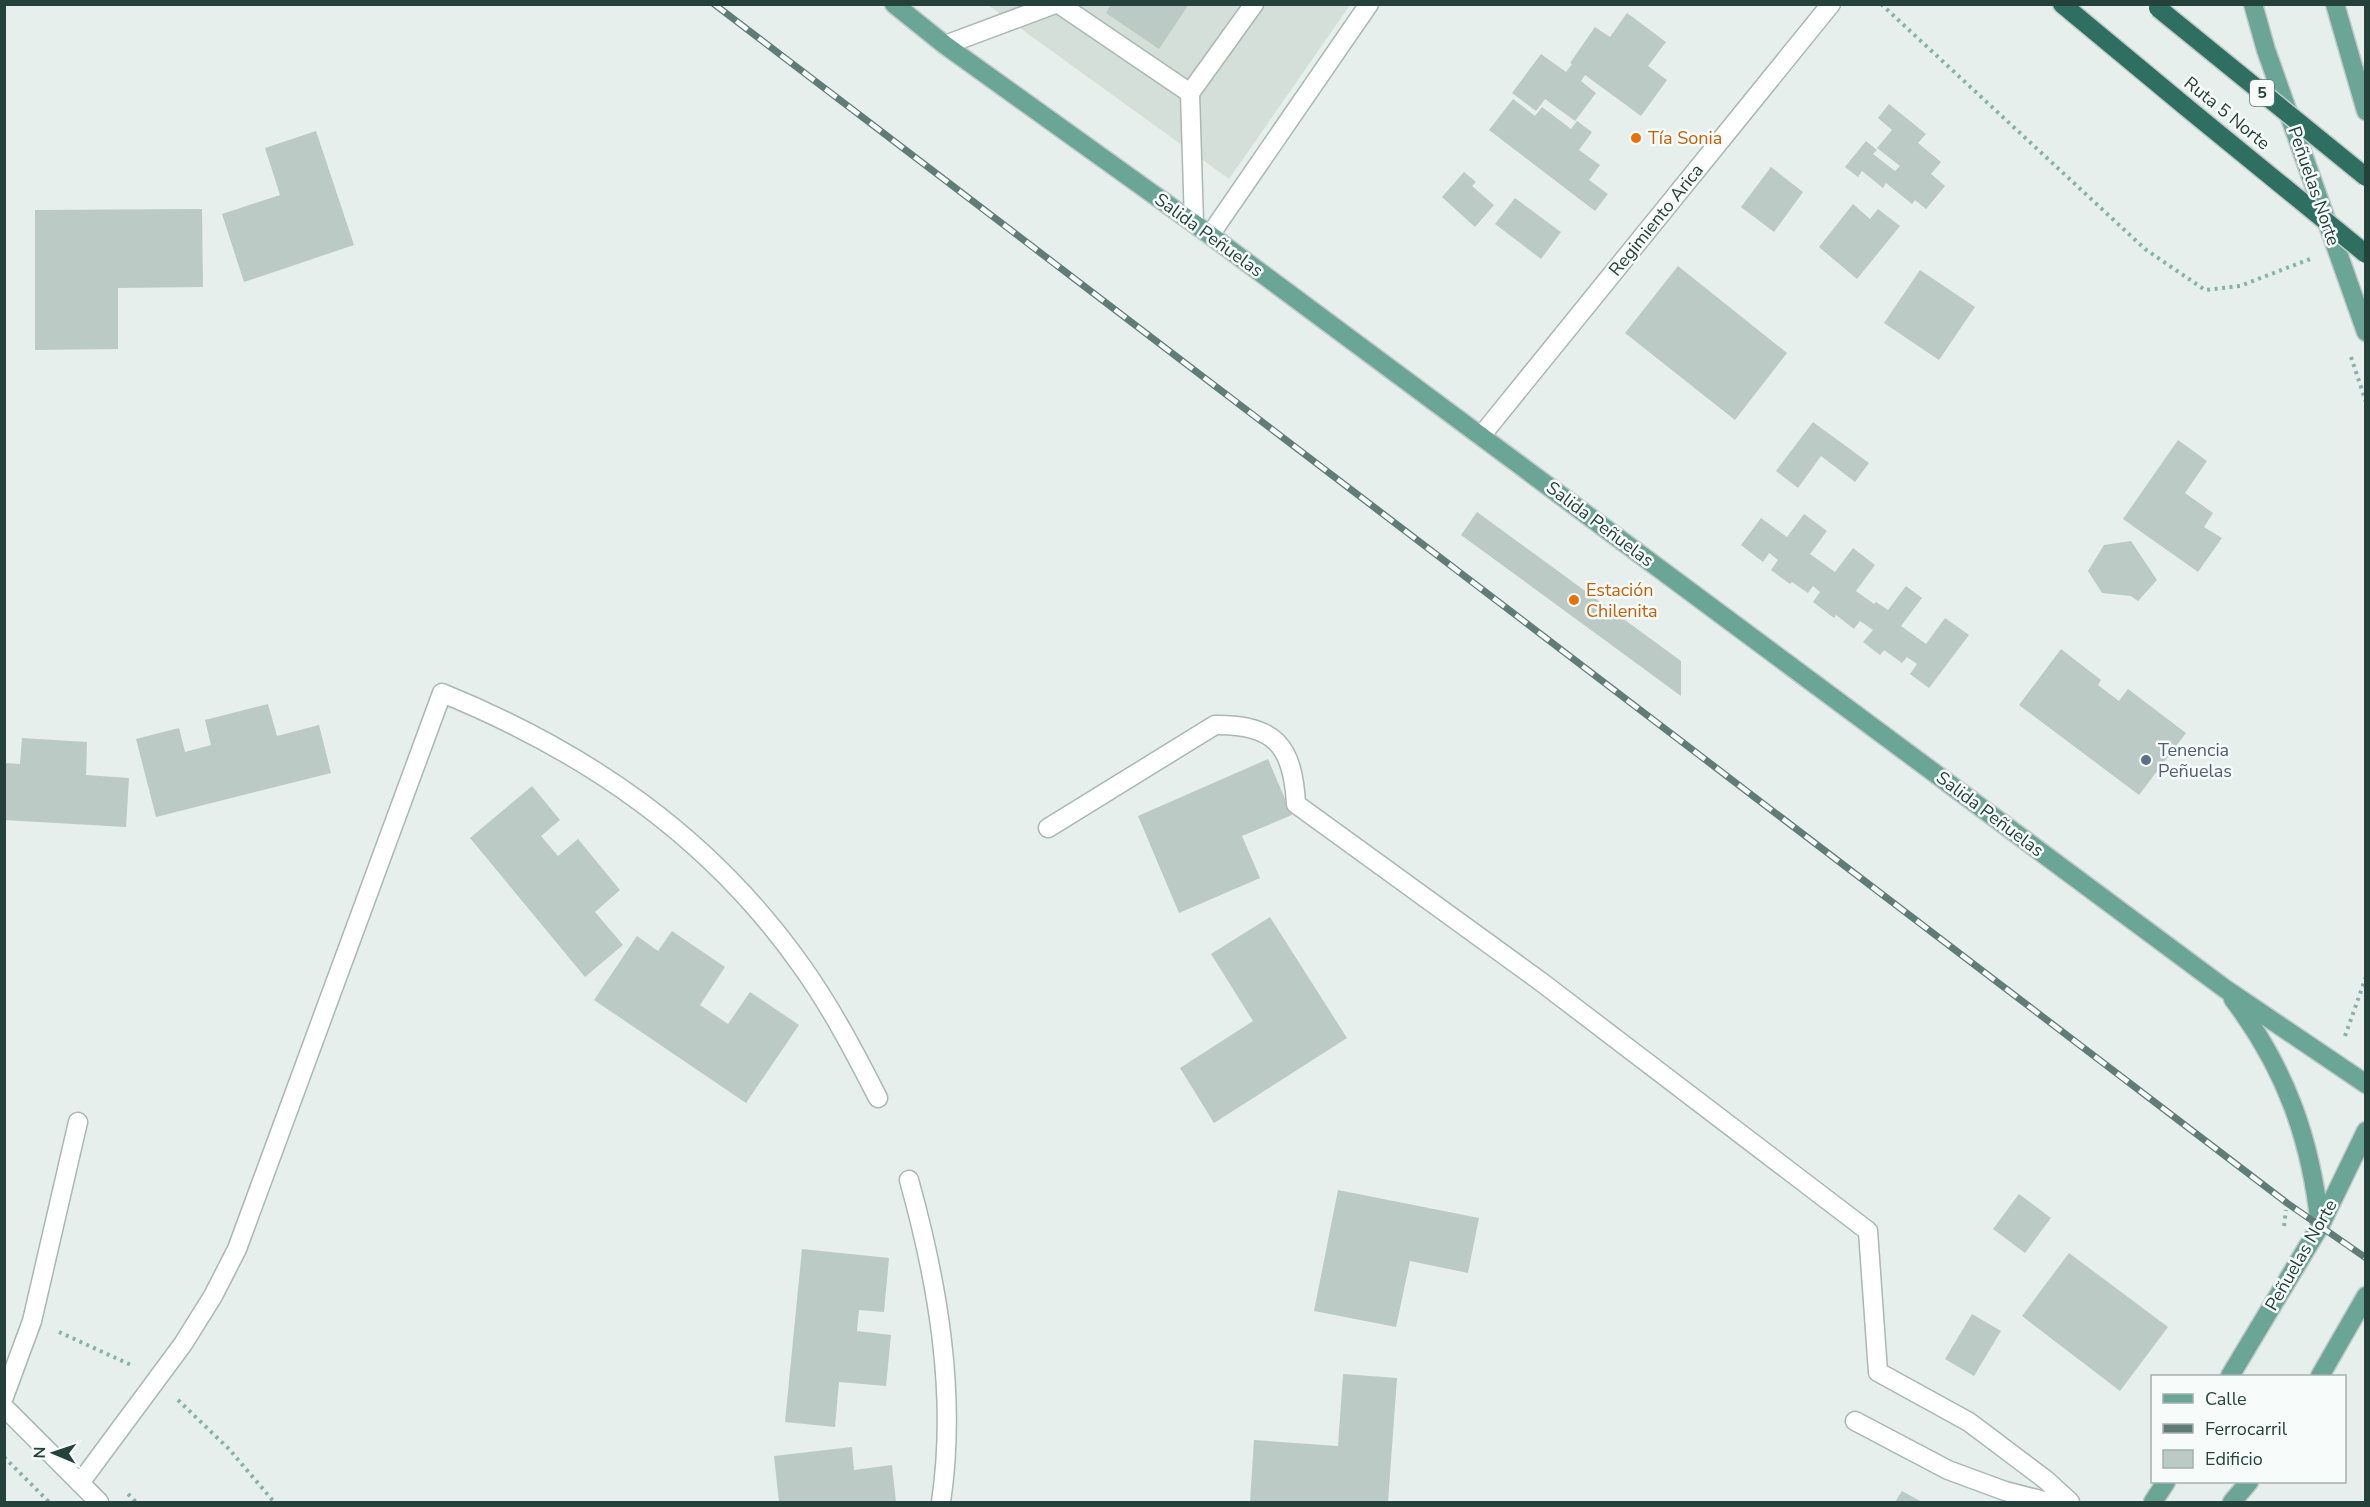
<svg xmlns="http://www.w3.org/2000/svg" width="2370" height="1507" font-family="'Nunito Sans',sans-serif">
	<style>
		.built { fill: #d4dfda }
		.building { fill: #bbcac4 }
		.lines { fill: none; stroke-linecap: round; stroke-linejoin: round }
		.minor-casing { stroke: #a8b8b2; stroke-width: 21 }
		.major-casing { stroke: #c2cac8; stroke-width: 21 }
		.highway-casing { stroke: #c2cac8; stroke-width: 21 }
		.path { stroke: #86b3a5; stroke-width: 4; stroke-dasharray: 3 4.5; stroke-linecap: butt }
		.minor { stroke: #fff; stroke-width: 18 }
		.major { stroke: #6aa596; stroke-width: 18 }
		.highway { stroke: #2f6f62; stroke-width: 18 }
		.rail-casing { stroke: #5f7d75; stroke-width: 7 }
		.rail { stroke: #f7fbf9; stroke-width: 4.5; stroke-dasharray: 14; stroke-linecap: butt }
		.highway-bridge-casing { stroke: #c2cac8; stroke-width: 21; stroke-linecap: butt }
		.highway-bridge { stroke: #2f6f62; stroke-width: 18 }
		.food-dot { fill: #e8710a; stroke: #f7fbf9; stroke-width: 2 }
		.service-dot { fill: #5c6f8a; stroke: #f7fbf9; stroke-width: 2 }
		.labels { text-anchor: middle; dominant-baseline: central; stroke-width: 5; stroke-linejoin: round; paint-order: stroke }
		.shield { fill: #f7fbf9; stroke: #637a73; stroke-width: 1.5 }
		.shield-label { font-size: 16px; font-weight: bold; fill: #24423a }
		.street-label { font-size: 18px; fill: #24423a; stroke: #f7fbf9 }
		.food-label { font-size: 18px; fill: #c56008; stroke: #f7fbf9; text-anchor: start }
		.service-label { font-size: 18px; fill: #4e5e75; stroke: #f7fbf9; text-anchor: start }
	</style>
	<rect width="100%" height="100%" fill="#e6efeb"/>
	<polygon class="built" points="988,5 1350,5 1229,179"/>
	<g class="building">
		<polygon points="1111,4 1189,4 1159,49 1106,13"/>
		<polygon points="1627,13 1666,42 1648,66 1667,80 1641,116 1585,75 1581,81 1596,93 1575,121 1545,99 1536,111 1512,93 1541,54 1566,72 1572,64 1570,63 1595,27 1610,37"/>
		<polygon points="1513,99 1535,116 1542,107 1571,129 1577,121 1592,132 1579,150 1600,165 1589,180 1608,194 1595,211 1489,130"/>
		<polygon points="1889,104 1926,134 1918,143 1941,162 1931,174 1945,186 1926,209 1915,200 1912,204 1886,183 1883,188 1862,171 1858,177 1845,167 1866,141 1877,150 1873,154 1895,171 1900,166 1877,148 1892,130 1878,118"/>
		<polygon points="316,131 354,245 244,282 222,214 280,195 265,148"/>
		<polygon points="1771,167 1803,192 1774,232 1741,207"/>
		<polygon points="1464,172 1476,182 1472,186 1494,205 1475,227 1442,197"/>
		<polygon points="1515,198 1561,232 1541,259 1495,224"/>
		<polygon points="1853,204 1870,219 1878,209 1900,226 1857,279 1819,247"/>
		<polygon points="202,209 203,287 118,288 118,349 35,350 35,210"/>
		<polygon points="1678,266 1787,353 1735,420 1625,333"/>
		<polygon points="1920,270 1975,307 1939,360 1884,323"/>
		<polygon points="1813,422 1869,463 1855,482 1821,456 1798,488 1776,471"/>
		<polygon points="2178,440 2207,461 2185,493 2213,513 2204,527 2222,538 2198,572 2123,519"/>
		<polygon points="1477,512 1681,661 1681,696 1461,535"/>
		<polygon points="1804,514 1827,531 1810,554 1835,572 1853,548 1875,565 1856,591 1874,604 1876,602 1888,610 1906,586 1922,598 1901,626 1926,644 1945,618 1969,635 1929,688 1910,674 1917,664 1907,657 1902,663 1884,650 1880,655 1863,642 1873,630 1860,621 1854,629 1836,615 1834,618 1813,602 1820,592 1813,586 1808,593 1792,582 1790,584 1771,570 1778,560 1769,553 1763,562 1741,545 1761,518 1787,537"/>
		<polygon points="2131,541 2157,580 2138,601 2131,596 2102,593 2088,571 2104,545"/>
		<polygon points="2061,649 2101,680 2098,685 2119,701 2128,689 2186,733 2139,795 2019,705"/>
		<polygon points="268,704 277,736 319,725 331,773 156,817 136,739 179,728 185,752 211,745 205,720"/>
		<polygon points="22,738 87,742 86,775 129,778 126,827 4,820 4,763 20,764"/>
		<polygon points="1268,759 1292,815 1242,836 1260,878 1179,913 1138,816"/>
		<polygon points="532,786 560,820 541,836 558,856 578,839 620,890 595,912 623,945 585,977 470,838"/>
		<polygon points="1270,917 1347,1038 1214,1123 1180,1068 1253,1021 1211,954"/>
		<polygon points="672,931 725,967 700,1005 728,1024 750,992 799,1025 746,1103 594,1000 637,936 658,951"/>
		<polygon points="1338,1190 1479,1218 1468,1273 1410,1261 1396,1327 1314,1311"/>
		<polygon points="2019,1194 2051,1218 2025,1253 1993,1229"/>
		<polygon points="802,1249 889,1258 884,1312 859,1310 857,1331 891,1335 886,1386 839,1382 835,1427 785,1422"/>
		<polygon points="2069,1253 2168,1327 2120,1391 2022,1316"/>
		<polygon points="1972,1314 2001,1331 1974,1376 1945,1359"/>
		<polygon points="1343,1374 1397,1378 1388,1502 1250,1502 1254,1440 1338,1446"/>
		<polygon points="852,1447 854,1470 892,1465 896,1502 779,1502 774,1456"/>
		<polygon points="1902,1491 1922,1502 1895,1502"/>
	</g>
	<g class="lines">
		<defs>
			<g id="minor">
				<polyline points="1059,4 1190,93 1194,223"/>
				<polyline points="945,45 1055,4"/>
				<polyline points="1190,93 1254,4"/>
				<polyline points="1210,235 1369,4"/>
				<polyline points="1481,436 1831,4"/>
				<path d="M1048,828L1215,725C1275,724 1293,746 1296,804L1540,981L1868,1231L1878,1372L1969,1422L2046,1480L2070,1502"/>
				<path d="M909,1180C938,1284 957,1395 941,1502"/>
				<polyline points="4,1397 32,1321 78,1122"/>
				<polyline points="4,1407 99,1502"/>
				<polyline points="1855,1421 1948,1470 2005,1491 2048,1502"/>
				<path d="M80,1483L183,1344L213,1296L237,1249L442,693C587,752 711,837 803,968C832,1009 855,1053 878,1098"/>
			</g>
			<g id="major">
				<polyline points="894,4 945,45 1210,235 2224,988 2366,1084"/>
				<polyline points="2253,4 2266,50 2366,332"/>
				<polyline points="2335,4 2366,111"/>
				<path d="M2233,999C2286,1069 2311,1140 2320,1226"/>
				<polyline points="2230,1376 2320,1226 2366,1131"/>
				<polyline points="2320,1376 2366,1296"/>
				<polyline points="2153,1502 2166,1482"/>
				<polyline points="2232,1502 2249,1482"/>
			</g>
			<polyline id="highway" points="2062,4 2186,107"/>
		</defs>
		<use href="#minor" class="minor-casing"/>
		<use href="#major" class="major-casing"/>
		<use href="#highway" class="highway-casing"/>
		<g class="path">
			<polyline points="1881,4 2145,249 2205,290 2240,286 2310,259"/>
			<polyline points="2351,357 2366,402"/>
			<polyline points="2345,1036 2366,977"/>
			<polyline points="2284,1226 2286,1210"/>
			<polyline points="59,1332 131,1365"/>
			<polyline points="178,1400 229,1449 274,1502"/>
			<polyline points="4,1457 49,1502"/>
			<polyline points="128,1494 136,1502"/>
		</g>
		<use href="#minor" class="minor"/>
		<use href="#major" class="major"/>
		<use href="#highway" class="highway"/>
		<defs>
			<polyline id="rail" points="714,4 2287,1203 2366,1258"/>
		</defs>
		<use href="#rail" class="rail-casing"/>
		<use href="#rail" class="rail"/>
		<defs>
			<g id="highway-bridge">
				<polyline points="2158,8 2366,177"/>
				<polyline points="2186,107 2366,254"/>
			</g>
		</defs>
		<use href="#highway-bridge" class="highway-bridge-casing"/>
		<use href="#highway-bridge" class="highway-bridge"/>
	</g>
	<g class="food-dot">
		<circle cx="1636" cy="138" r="6"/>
		<circle cx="1574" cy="600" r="6"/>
	</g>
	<circle class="service-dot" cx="2146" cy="760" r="6"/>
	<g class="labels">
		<rect class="shield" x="2250" y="80" width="24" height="26" rx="4.5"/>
		<g class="shield-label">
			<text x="2262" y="93">5</text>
		</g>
		<g class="street-label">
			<text transform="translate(2227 113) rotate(39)">Ruta 5 Norte</text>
			<text transform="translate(2314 186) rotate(71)">Peñuelas Norte</text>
			<text transform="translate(1656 220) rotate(-51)">Regimiento Arica</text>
			<text transform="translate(1209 235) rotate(36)">Salida Peñuelas</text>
			<text transform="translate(1600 524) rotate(37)">Salida Peñuelas</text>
			<text transform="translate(1990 814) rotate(37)">Salida Peñuelas</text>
			<text transform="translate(2301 1255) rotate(-60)">Peñuelas Norte</text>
		</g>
		<g class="food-label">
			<text x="1648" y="138">Tía Sonia</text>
			<text x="1586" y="590">Estación<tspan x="1586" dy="21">Chilenita</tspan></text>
		</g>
		<g class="service-label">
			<text x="2158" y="750">Tenencia<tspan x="2158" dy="21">Peñuelas</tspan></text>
		</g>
	</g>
	<rect width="2370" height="1507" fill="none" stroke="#24423a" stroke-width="12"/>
	<rect x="2151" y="1375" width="195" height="108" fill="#f7fbf9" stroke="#a3b1ad" stroke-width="1.5"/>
	<rect x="2163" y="1394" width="30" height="9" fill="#6aa596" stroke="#a3b1ad" stroke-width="1.5"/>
	<text x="2205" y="1405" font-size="18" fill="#24423a">Calle</text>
	<rect x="2163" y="1424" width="30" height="9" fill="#5f7d75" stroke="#a3b1ad" stroke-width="1.5"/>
	<text x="2205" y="1435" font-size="18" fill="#24423a">Ferrocarril</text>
	<rect x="2163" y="1450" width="30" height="18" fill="#bbcac4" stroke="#a3b1ad" stroke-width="1.5"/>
	<text x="2205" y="1465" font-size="18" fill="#24423a">Edificio</text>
	<g transform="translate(54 1453) rotate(272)" stroke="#f7fbf9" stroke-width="4.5" paint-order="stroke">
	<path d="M0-4.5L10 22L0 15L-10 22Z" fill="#24423a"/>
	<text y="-9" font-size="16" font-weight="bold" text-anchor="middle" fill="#24423a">N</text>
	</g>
</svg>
